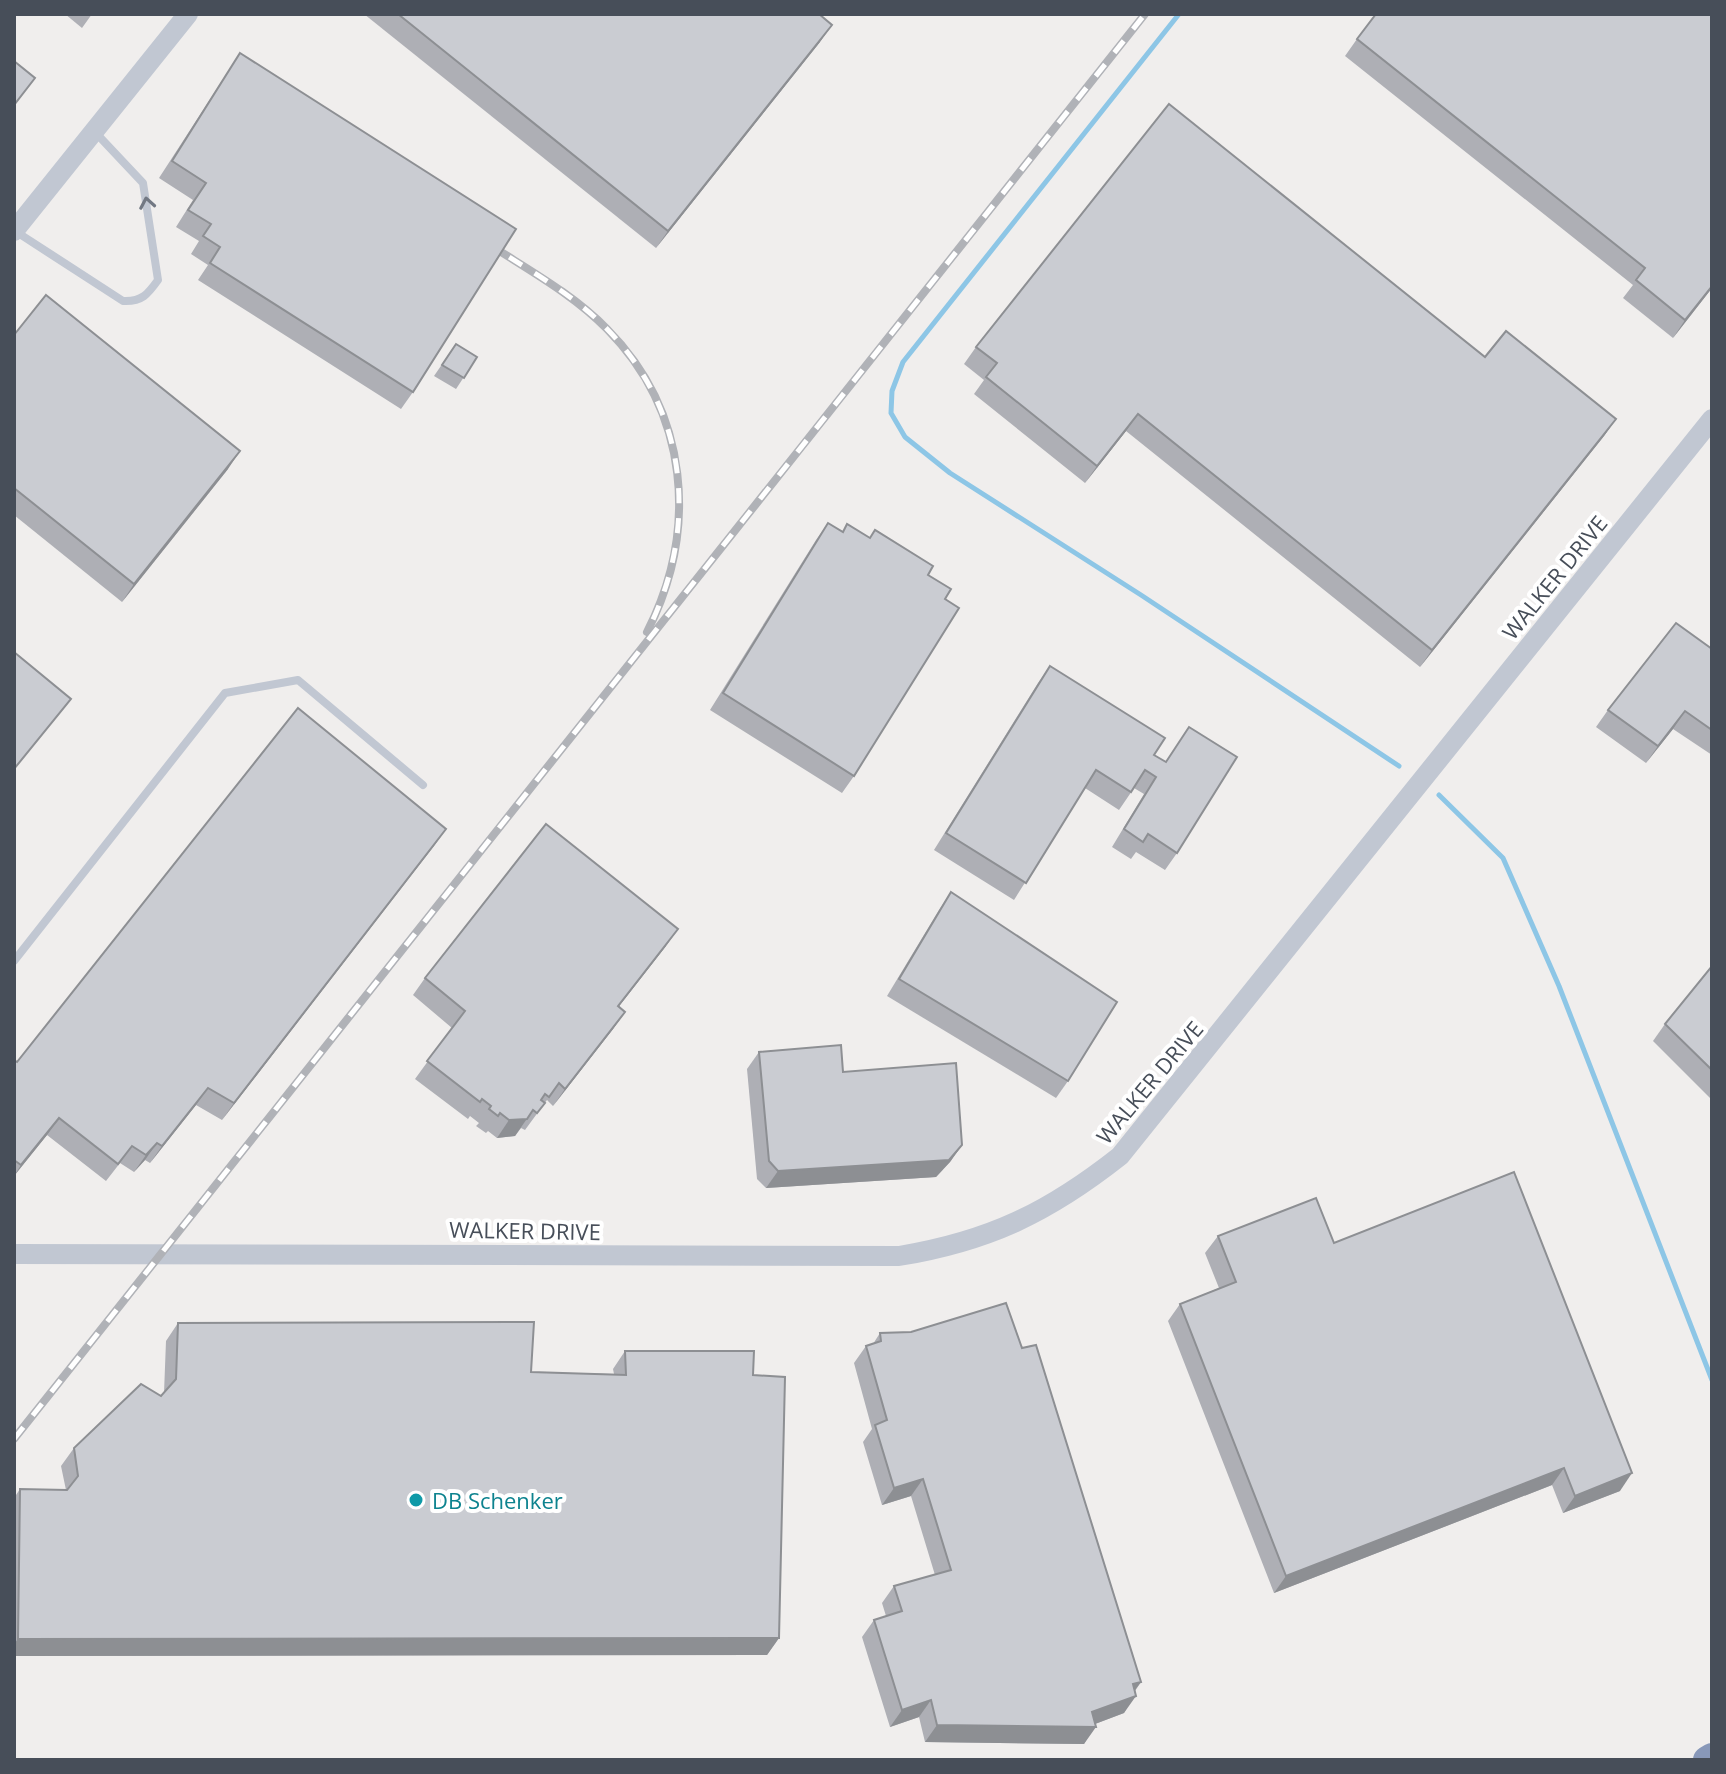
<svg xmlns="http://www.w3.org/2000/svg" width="1726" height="1774" font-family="'Open Sans',sans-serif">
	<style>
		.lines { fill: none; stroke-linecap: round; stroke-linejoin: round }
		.stream { stroke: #8dc6e6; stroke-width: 5 }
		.service { stroke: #c1c7d2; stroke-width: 8 }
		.tertiary { stroke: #c1c7d2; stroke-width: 20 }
		.motorway { stroke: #8898b9; stroke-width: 28 }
		.rail-casing { stroke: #b0b2b7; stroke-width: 8 }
		.rail { stroke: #fff; stroke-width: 5; stroke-dasharray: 15; stroke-linecap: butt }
		.wall { fill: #aeafb5 }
		.shaded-wall { fill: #8d8f93 }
		.building { fill: #caccd2; stroke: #8d8f93; stroke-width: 2 }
		.oneway { stroke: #727883 }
		.culture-dot { fill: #0f9aa8; stroke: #fff; stroke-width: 3 }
		.labels { text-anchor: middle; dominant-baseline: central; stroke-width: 8; stroke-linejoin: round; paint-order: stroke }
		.street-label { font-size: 22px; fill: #474e59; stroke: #fff }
		.culture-label { font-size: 22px; fill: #0d838f; stroke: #fff; text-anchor: start }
	</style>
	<rect width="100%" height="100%" fill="#f0eeed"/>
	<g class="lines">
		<g class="stream">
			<polyline points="1179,14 903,362 892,391 891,413 905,437 950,473 1141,595 1399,766"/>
			<polyline points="1439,795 1503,858 1559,986 1712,1380"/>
		</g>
		<g class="service">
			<path d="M15,231L123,301C142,302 148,294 158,280L143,183L95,132"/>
			<polyline points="14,961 225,693 298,680 423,785"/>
		</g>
		<g class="tertiary">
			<polyline points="14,231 188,14"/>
			<path d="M14,1254L899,1256C990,1241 1049,1212 1120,1156L1712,419"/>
		</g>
		<polyline class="motorway" points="1707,1760 1712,1757"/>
		<defs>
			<g id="rail">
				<path d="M484,241C525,268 572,293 607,329C689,412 699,530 647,632"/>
				<polyline points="14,1439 1145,14"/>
			</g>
		</defs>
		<use href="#rail" class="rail-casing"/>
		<use href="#rail" class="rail"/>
	</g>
	<g class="wall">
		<polygon points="65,14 92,14 82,28"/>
		<polygon points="364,14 819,14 820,42 656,248"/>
		<polygon points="1712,14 1712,288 1673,338 1623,298 1633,285 1345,56 1357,39"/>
		<polygon points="240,53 413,392 401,409 198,280 208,265 191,254 199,241 176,227 193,200 159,178"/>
		<polygon points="14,335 228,469 122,602 14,515"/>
		<polygon points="456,344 477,357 456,389 434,376"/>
		<polygon points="976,347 1485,357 1616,419 1604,436 1420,667 1126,431 1085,483 974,394 984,380 964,364"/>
		<polygon points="828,523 842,531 928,575 945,599 854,776 842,793 710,710 816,540"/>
		<polygon points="1712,649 1712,755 1673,729 1646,763 1596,727 1608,710"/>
		<polygon points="1050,666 1154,755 1166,762 1189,727 1177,853 1165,870 1136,852 1131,859 1112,847 1144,794 1134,788 1119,810 1085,788 1014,900 934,850 1038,683"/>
		<polygon points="446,829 222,1120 196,1105 150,1163 145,1160 134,1172 120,1163 106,1181 47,1135 14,1176 14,1060 17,1062"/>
		<polygon points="951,892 1068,1081 1056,1098 887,996 939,910"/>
		<polygon points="666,946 619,1006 625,1012 613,1029 553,1106 547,1100 525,1130 521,1128 515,1136 497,1138 488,1131 486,1133 476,1126 479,1123 470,1116 468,1119 415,1079 452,1028 413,995 425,978"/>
		<polygon points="1712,966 1712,1100 1653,1041 1665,1024"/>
		<polygon points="759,1052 843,1072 962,1145 950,1162 936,1177 766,1188 757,1179 747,1069"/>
		<polygon points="1218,1236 1334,1243 1620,1491 1563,1513 1552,1485 1274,1593 1168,1321 1180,1304 1219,1288 1205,1253"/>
		<polygon points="178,1323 531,1372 614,1374 613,1369 625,1351 753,1375 779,1638 767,1655 14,1656 14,1498 20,1489 66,1490 61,1466 74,1448 161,1396 164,1393 166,1341"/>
		<polygon points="880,1333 1141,1682 1135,1691 1124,1713 1095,1724 1084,1744 925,1742 919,1717 890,1727 862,1637 874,1620 886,1616 882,1603 894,1586 935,1575 911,1496 882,1505 863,1442 872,1429 854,1363 866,1346 873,1344"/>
	</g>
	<g class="shaded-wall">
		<polygon points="832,25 820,42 656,248 668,231"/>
		<polygon points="1712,286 1712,288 1673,338 1685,320"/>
		<polygon points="1138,414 1126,431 1085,483 1097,466"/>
		<polygon points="1616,419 1604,436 1420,667 1432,650"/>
		<polygon points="240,451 228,469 122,602 134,584"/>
		<polygon points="1685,711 1673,729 1646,763 1658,746"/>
		<polygon points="446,829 434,846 222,1120 234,1103"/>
		<polygon points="678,929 666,946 606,1023 618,1006"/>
		<polygon points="625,1012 613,1029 553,1106 565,1089"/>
		<polygon points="208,1088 196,1105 150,1163 162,1146"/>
		<polygon points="533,1110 515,1136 497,1138 509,1120"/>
		<polygon points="59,1118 47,1135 14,1176 21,1165"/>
		<polygon points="157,1143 145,1160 134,1172 146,1155"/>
		<polygon points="962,1145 950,1162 936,1177 766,1188 778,1171"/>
		<polygon points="1564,1468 1552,1485 1274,1593 1286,1576"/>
		<polygon points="1632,1473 1620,1491 1563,1513 1575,1496"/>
		<polygon points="923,1479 911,1496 882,1505 894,1488"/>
		<polygon points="779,1638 767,1655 14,1656 14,1644 18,1639"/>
		<polygon points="1141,1682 1129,1698 1136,1696 1124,1713 1087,1727 1096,1727 1084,1744 925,1742 937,1725 1092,1712 1133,1684"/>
		<polygon points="931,1700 919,1717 890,1727 902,1710"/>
	</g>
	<g class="building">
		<polygon points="398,14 819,14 832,25 668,231"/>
		<polygon points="1376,14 1712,14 1712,286 1685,320 1636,280 1645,268 1357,39"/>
		<polygon points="240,53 516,229 413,392 210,263 220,247 203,236 211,224 188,210 206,183 172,161"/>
		<polygon points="14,61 35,78 14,105"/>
		<polygon points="1169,104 1485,357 1506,331 1616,419 1432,650 1138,414 1097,466 986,377 997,363 976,347"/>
		<polygon points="46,295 240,451 134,584 14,488 14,335"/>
		<polygon points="456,344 477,357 464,378 442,365"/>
		<polygon points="828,523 843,532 847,524 870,538 875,530 933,566 928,575 951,589 945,599 959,608 854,776 723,693"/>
		<polygon points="1676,623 1712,649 1712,730 1685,711 1658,746 1608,710"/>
		<polygon points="14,652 71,699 14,769"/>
		<polygon points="1050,666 1165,738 1154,755 1166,762 1189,727 1237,757 1177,853 1148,834 1143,842 1124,829 1156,777 1145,770 1131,792 1096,770 1026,883 946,833"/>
		<polygon points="298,708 446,829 234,1103 208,1088 162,1146 157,1143 146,1155 132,1146 118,1164 59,1118 21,1165 14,1160 14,1060 17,1062"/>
		<polygon points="546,824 678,929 618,1006 625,1012 565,1089 559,1083 549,1097 545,1094 541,1100 545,1103 537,1113 533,1110 527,1119 509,1120 500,1113 498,1116 489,1109 491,1106 482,1099 480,1102 427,1061 465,1011 425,978"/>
		<polygon points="951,892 1117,1002 1068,1081 899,979"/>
		<polygon points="1712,966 1712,1070 1665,1024"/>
		<polygon points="841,1045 843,1072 956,1063 962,1145 949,1160 778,1171 769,1161 759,1052"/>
		<polygon points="1514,1172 1632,1473 1575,1496 1564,1468 1286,1576 1180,1304 1236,1282 1218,1236 1316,1198 1334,1243"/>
		<polygon points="1006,1303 1022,1348 1036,1345 1141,1682 1133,1684 1136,1696 1092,1712 1096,1727 937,1725 931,1700 902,1710 874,1620 902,1611 894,1586 951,1570 923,1479 894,1488 875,1425 887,1420 866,1346 881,1341 880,1333 911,1332"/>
		<polygon points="534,1322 531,1372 626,1375 625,1351 754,1351 753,1375 785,1377 779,1638 18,1639 20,1489 67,1490 78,1476 74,1448 141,1384 161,1396 176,1379 178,1323"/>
	</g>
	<defs><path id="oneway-chevron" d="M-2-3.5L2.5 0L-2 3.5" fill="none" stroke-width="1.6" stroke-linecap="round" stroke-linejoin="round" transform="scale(2)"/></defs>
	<use class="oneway" href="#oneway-chevron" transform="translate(147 203) rotate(-100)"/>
	<circle class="culture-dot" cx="416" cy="1500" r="8"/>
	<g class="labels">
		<g class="street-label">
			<text transform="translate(1554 577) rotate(-51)">WALKER DRIVE</text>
			<text transform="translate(1149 1082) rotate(-50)">WALKER DRIVE</text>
			<text transform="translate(525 1230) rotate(1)">WALKER DRIVE</text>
		</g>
		<g class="culture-label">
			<text x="432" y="1500">DB Schenker</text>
		</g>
	</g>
	<rect width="1726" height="1774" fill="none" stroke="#474e59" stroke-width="32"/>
</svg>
